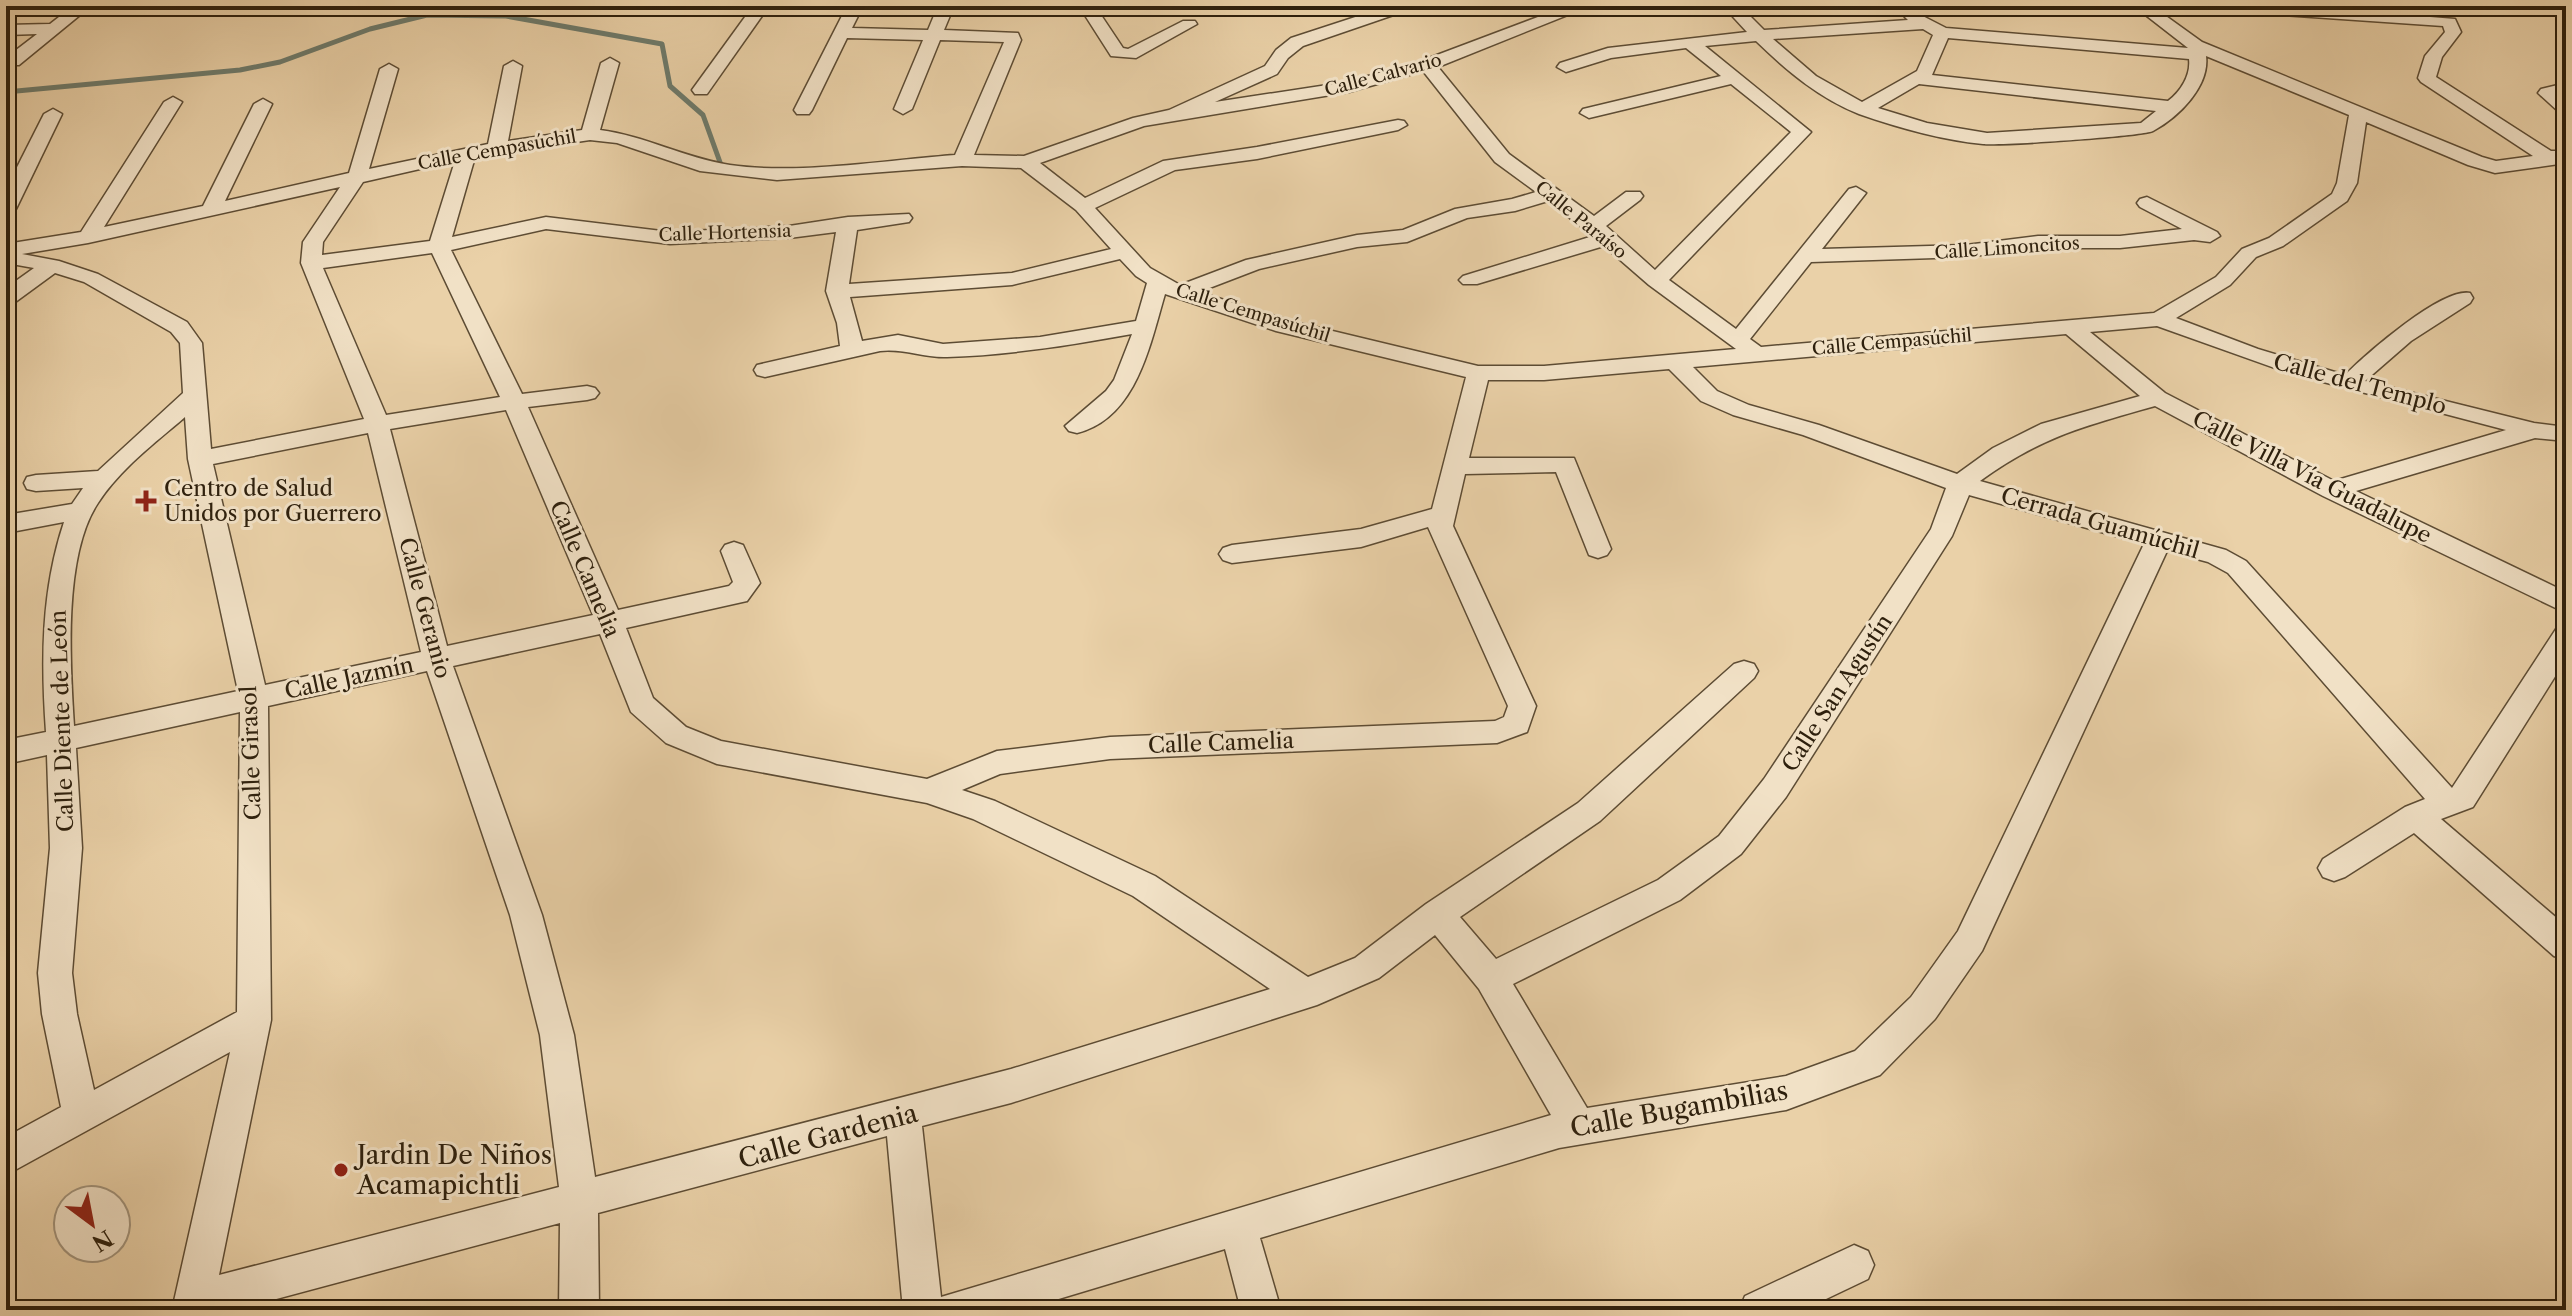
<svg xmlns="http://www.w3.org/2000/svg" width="2572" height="1316" font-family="'Libre Caslon Text',serif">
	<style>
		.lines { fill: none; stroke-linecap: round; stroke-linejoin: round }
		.stream { stroke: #6e7b6c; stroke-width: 5 }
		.minor-casing { stroke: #5d4c34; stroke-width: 3 }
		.minor { fill: #f1e1c6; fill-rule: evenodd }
		.poi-dot { fill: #8f2418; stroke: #f1e1c6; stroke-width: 3 }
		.labels { text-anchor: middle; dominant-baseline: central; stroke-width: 6; stroke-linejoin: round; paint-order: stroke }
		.far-street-label { font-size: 18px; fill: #2e200d; stroke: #f1e1c6 }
		.street-label { font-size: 22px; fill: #2e200d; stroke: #f1e1c6 }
		.poi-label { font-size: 22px; fill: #2e200d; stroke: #f1e1c6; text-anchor: start }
		.near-street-label { font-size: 26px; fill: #2e200d; stroke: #f1e1c6 }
		.near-poi-label { font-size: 26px; fill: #2e200d; stroke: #f1e1c6; text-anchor: start }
	</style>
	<rect width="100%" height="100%" fill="#ead1a8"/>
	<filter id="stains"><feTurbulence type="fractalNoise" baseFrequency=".0025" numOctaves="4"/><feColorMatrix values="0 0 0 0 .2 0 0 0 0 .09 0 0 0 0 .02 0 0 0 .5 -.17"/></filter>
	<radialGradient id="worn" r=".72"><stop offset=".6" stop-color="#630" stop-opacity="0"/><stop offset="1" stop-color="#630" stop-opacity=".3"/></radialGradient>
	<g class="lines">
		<polyline class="stream" points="6,92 240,70 280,62 370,29 427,15 506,16 662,44 670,86 703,115 721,165"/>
		<defs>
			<g id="minor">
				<polygon points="73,6 91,6 19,65 7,65 7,57 37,34 6,35 6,25 50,24"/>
				<polygon points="753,6 769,6 707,94 695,94 692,90"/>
				<path d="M847,6H863L852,28L928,30L938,6H954L944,30L1018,33L1021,40L974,155L1024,156L1133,118L1169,110L1265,66L1276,50L1291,38L1389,6H1413L1411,9L1303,46L1288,58L1277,74L1215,102L1347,82L1421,61L1567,6H1590L1438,67L1509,154L1594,216L1626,192H1640L1643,196L1640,200L1606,226L1655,270L1791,132L1731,84L1589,118L1580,113L1583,109L1721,76L1686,48L1611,58L1566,72L1557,67L1560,63L1608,48L1747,32L1723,6H1740L1764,30L1908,20L1903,15L1911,10L1946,28L2188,48L2134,6H2152L2202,42L2482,157L2496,161L2533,156L2421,82L2418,78L2425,56L2445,32L2443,26L2226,11L2218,6H2294L2455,19L2461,32L2442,57L2436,77L2551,151H2566V163L2495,173L2468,165L2366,122L2357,183L2347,201L2283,246L2256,257L2230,285L2176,318L2258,349L2345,375C2365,355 2442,287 2470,293L2473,298L2470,303L2411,341L2365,381L2534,423L2566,427V441L2535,438L2356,491L2566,592V613L2323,496L2155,406C2085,426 2040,437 1980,481L2226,550L2246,561L2452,788L2556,629L2566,626V659L2473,807L2441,819L2566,926V960L2554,956L2414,833L2345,877L2334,881L2323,877L2318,868L2323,859L2405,807L2425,799L2228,573L2208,562L2167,551L1982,951L1935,1019L1880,1075L1786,1110L1559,1148L1260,1238L1281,1310H1241L1225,1249L1022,1310H903L887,1136L598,1213L599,1310H559L560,1223L235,1310H172L230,1052L6,1175V1137L61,1107L42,1014L38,973L50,848L47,755L6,764V740L46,732C41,661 41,591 64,522L6,533V515L72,504L83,488L36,491L27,489L24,483L27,477L36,475L98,471L183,393L180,343L171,332L84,282L55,273L14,303L6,304V288L34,268L6,263V244L81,232L164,102L173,97L182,102L104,227L203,206L254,104L263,99L272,104L225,201L349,173L380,69L389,64L398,69L369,169L488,144L504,66L513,61L522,66L508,141L582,130L601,63L610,58L619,63L600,130C645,136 685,158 730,165C798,175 885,160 955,155L1004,42L940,40L912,109L903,114L894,109L923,40L847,38L812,110L809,114H797L794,110ZM1923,29L1933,35L1917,71L1862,102L1816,76L1773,39ZM1948,38L2189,59C2191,75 2181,91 2168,101L1932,75ZM1756,41C1787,71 1819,98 1859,114C1899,128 1942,140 1983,144C2000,146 2144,136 2153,131C2179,117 2210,86 2206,56L2349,115L2337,183L2332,194L2269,238L2242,249L2216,277L2154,313L1761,347L1750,339L1811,262L1966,257L2038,248H2120L2194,240L2210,242L2220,236L2217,232L2147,197L2140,199L2137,203L2140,207L2182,229L2120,236H2038L1966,245L1822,249L1866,193L1856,187L1849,189L1736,329L1669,280L1811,132L1705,46ZM1423,71L1495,162L1536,192L1512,199L1455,209L1403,230L1357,235L1246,260L1180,285L1150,268L1095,208L1175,170L1257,159L1398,130L1407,125L1404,121L1398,120L1257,147L1163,161L1085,198L1040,163L1144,126L1349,92ZM1919,84L2156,111L2141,123L1987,133L1927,123L1878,108ZM590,140L617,143L700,171L777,180L962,166L1021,168L1076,210L1111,249L1012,273L849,284L857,230L909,222L912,218L909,214L848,217L789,226L670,232L546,217L452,237L475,157ZM455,161L430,241L322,255L323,242L363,182ZM340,187L303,242L301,263L364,419L211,449L202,343L187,322L98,274L59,261L22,254L88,243ZM1548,201L1593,236L1463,276L1459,280L1463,284H1477L1604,246L1649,285L1736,349L1544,366H1478L1291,321L1199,292L1259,269L1357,247L1407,242L1467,218L1515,211ZM546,229L670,244L789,238L836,232L826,291L837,323L840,346L757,365L754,370L757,375L765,377L880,351C903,348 924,358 947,357C1010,355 1071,345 1132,334L1114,380L1106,391L1065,426L1069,431L1077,433C1137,418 1150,344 1165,294L1276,331L1466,377L1432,509L1361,529L1232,545L1223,548L1219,554L1223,560L1232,563L1361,547L1428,527L1508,706L1504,717L1495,721L1110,737L997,751L927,779L721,741L686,727L653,698L626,628L747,601L760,583L743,545L734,542L725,545L721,551L733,582L729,586L618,610L528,407L587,400L595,398L599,393L595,388L587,386L522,394L451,250ZM432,253L500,397L386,415L323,268ZM1120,259L1136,276L1147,283L1136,321L1040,337L943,344L898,335L862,341L850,297L1012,285ZM2157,326L2289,373L2506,430L2334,481L2165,393L2090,332ZM2066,334L2140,396L2041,424L1993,448L1957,474L1819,425L1749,405L1717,391L1693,367ZM1669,369L1701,401L1733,415L1803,435L1946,488L1931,529L1764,779L1719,836L1658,880L1496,959L1460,917L1600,821L1754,678L1758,671L1754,664L1744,661L1734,664L1578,803L1426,904L1355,958L1308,977L1155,876L995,801L962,790L1000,774L1110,759L1497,743L1527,732L1536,706L1453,526L1465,474L1556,472L1589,555L1598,558L1607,555L1611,549L1574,458H1469L1488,380H1544ZM506,410L593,615L447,646L390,429ZM185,417L188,459L238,691L74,726C70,665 63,555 98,503C120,469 155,443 185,417ZM368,433L421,652L265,685L213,464ZM1969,495L2144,544L1958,931L1911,997L1855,1051L1786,1076L1587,1108L1513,984L1680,900L1741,854L1786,797L1952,536ZM600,634L631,712L666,743L717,764L927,803L973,819L1133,896L1270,989L1011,1069L595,1177L574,1035L542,915L453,666ZM427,671L510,915L540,1035L559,1187L219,1275L271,1020L268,706ZM240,712L237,1012L94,1090L77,1014L72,973L82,848L76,748ZM1435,935L1479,989L1551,1115L941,1297L922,1126L1011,1103L1317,1005L1379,978Z"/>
				<polygon points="1079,6 1095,6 1123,48 1128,49 1183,21 1195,21 1197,24 1136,58 1111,56"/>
				<polygon points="2566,83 2566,93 2560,95 2566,100 2566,114 2560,113 2538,93 2541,89"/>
				<polygon points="53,109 62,114 16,209 6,215 6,189 44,114"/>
				<polygon points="1854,1245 1868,1251 1874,1265 1868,1279 1803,1310 1739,1310 1745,1296"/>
			</g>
		</defs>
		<use href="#minor" class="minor-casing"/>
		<use href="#minor" class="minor"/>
	</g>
	<g class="poi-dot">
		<path d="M142 489h8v8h8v8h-8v8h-8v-8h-8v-8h8z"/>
		<circle cx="341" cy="1170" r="8"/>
	</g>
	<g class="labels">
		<g class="far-street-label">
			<text transform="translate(1383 75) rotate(-15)">Calle Calvario</text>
			<text transform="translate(497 150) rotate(-10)">Calle Cempasúchil</text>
			<text transform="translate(1581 220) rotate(39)">Calle Paraíso</text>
			<text transform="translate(725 233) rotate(-2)">Calle Hortensia</text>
			<text transform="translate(2007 248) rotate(-4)">Calle Limoncitos</text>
			<text transform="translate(1253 313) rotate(17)">Calle Cempasúchil</text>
			<text transform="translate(1892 342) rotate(-5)">Calle Cempasúchil</text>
		</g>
		<g class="street-label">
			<text transform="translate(2360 384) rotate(15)">Calle del Templo</text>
			<text transform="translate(2312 477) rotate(27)">Calle Villa Vía Guadalupe</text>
			<text transform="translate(2100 523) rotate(16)">Cerrada Guamúchil</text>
			<text transform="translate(585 569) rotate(67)">Calle Camelia</text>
			<text transform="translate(425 608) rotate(75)">Calle Geranio</text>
			<text transform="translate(349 678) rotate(-12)">Calle Jazmín</text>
			<text transform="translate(1837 693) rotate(-57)">Calle San Agustín</text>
			<text transform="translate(62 721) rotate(-92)">Calle Diente de León</text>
			<text transform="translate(1221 743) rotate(-2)">Calle Camelia</text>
			<text transform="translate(251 753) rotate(-92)">Calle Girasol</text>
		</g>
		<g class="poi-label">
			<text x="164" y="488">Centro de Salud<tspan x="164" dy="25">Unidos por Guerrero</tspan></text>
		</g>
		<g class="near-street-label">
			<text transform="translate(1679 1109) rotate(-10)">Calle Bugambilias</text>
			<text transform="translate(828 1136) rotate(-15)">Calle Gardenia</text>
		</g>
		<g class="near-poi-label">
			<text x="357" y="1155">Jardin De Niños<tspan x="357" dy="30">Acamapichtli</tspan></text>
		</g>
	</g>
	<rect width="2572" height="1316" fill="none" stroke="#ead1a8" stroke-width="32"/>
	<rect x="8" y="8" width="2556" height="1300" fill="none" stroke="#2e200d" stroke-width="4"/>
	<rect x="16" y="16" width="2540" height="1284" fill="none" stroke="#2e200d" stroke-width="2"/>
	<g transform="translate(92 1224) rotate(148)"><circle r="38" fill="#f1e1c6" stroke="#a3947c" stroke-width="2"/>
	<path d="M0-6L14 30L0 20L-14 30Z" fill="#8f2418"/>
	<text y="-12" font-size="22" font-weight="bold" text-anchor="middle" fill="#2e200d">N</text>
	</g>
	<rect width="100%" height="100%" filter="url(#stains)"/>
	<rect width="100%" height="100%" fill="url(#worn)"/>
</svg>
